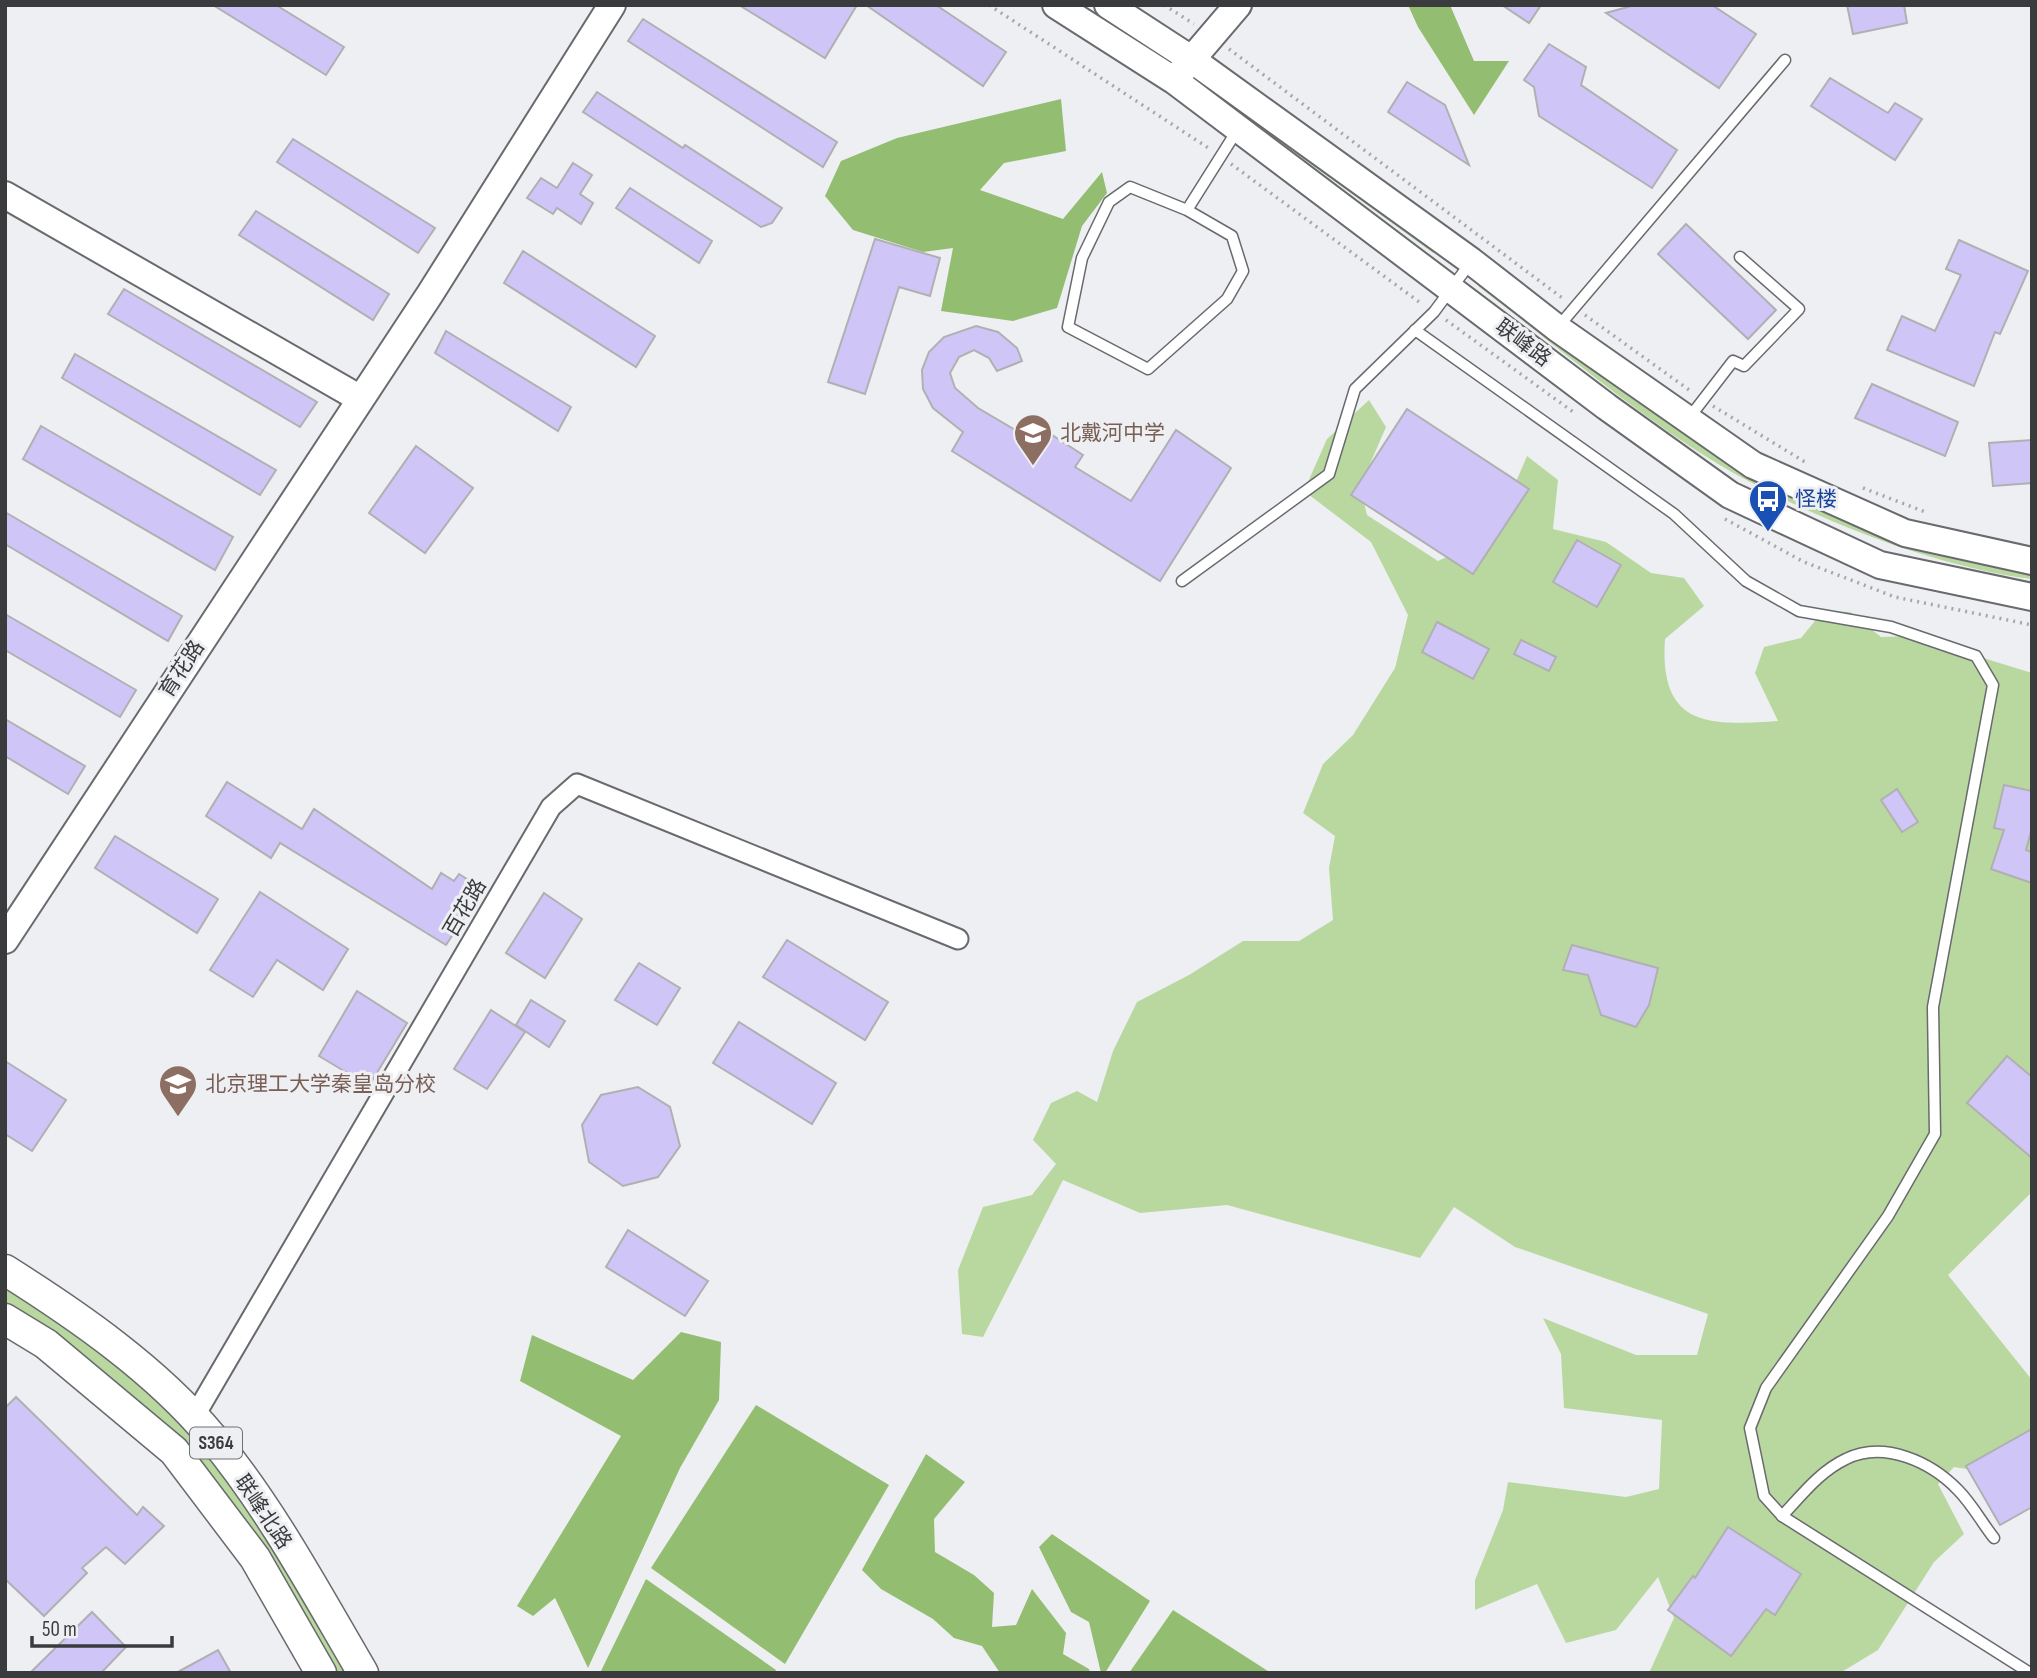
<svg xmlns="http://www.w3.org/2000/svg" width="2037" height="1678" font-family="'Sofia Sans Condensed','Noto Sans SC',sans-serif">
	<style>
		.green { fill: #b9d8a0 }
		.forest { fill: #93bd70 }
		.building { fill: #cfc6f7; stroke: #b0b0b3; stroke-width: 2 }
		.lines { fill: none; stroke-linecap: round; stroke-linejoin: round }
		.lane-casing { stroke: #696a6d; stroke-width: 13 }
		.street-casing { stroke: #696a6d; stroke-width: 23 }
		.secondary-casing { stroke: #696a6d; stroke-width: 30 }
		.primary-casing { stroke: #696a6d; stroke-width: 33 }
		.path { stroke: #a6a7aa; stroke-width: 3.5; stroke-dasharray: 2 5; stroke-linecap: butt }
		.lane { stroke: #fff; stroke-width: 10 }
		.street { stroke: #fff; stroke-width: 19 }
		.secondary { stroke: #fff; stroke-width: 26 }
		.primary { stroke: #fff; stroke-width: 30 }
		.labels { text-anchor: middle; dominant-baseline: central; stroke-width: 6; stroke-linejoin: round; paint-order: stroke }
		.shield { fill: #eeeff3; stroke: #707173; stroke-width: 2 }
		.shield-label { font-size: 19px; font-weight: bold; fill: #3a3b3c }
		.street-label { font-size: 21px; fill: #3a3b3c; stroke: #eeeff3 }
		.education-label { font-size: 21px; fill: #785e54; stroke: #eeeff3; text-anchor: start }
		.transit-label { font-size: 21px; fill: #164399; stroke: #eeeff3; text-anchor: start }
	</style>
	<rect width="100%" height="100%" fill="#eeeff3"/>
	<g class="green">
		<polygon points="1198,71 1438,247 1433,253 1193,78"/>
		<path d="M1484,279L1723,455L2032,569V579C1932,567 1804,515 1718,464C1634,413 1557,346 1478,286Z"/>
		<path d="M1369,400L1386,427L1360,487L1367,515L1438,561L1457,552L1510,496L1527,456L1558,480L1553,529L1606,542L1651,573L1684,578L1704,606L1665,639C1659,727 1708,726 1778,721L1755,673L1764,647L1801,638L1823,611L1850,612L1881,637L1912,636L2032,673V1192L1948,1275L2032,1380V1503L2004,1475L1954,1467L1938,1484L1964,1534L1934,1562L1878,1650L1840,1673H1649L1674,1618L1658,1577L1616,1630L1566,1643L1537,1584L1475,1610V1580L1503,1510L1508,1482L1626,1497L1659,1489L1662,1420L1564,1408L1561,1354L1543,1318L1636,1355H1697L1708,1314L1515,1247L1454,1207L1420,1258L1227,1205L1140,1213L1063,1180L983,1337L962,1334L958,1270L983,1207L1032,1195L1056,1164L1033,1140L1051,1103L1077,1091L1097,1102L1113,1051L1137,1002L1189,975L1243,941H1299L1333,920L1329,868L1335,836L1303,813L1323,764L1353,735L1395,668L1408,615L1371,542L1304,491L1327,439Z"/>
		<path d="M5,1288C65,1327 130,1365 179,1418C248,1493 298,1587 353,1673H335L171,1435L95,1365L5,1307Z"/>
	</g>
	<g class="forest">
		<polygon points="1408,5 1450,5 1474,61 1509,61 1474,115 1418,27"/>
		<polygon points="1061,99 1066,151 1004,163 980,190 1063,219 1102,172 1107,193 1082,226 1057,308 1013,321 941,311 953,248 923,252 853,230 825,196 841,161 897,138"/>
		<polygon points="681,1332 721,1342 719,1400 680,1468 588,1668 555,1598 533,1616 517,1606 621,1436 520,1381 532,1335 633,1380"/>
		<polygon points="756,1405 889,1485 785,1664 651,1568"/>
		<polygon points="926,1454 965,1482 934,1519 935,1552 974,1575 994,1593 992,1627 1016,1625 1032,1589 1066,1633 1063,1654 1089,1669 1090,1673 1000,1673 982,1646 954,1638 933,1619 881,1589 862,1570"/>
		<polygon points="1052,1534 1150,1601 1105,1673 1101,1673 1089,1622 1071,1612 1039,1547"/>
		<polygon points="646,1579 776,1670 775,1673 600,1673"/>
		<polygon points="1173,1610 1271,1673 1129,1673"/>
	</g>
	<g class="building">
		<polygon points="213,5 276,5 344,47 326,75"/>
		<polygon points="739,5 857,5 825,58"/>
		<polygon points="866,5 936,5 1006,52 983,86"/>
		<polygon points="1502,5 1541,5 1529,23"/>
		<polygon points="1635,5 1712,5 1756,34 1719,88 1606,13"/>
		<polygon points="1847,5 1904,5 1907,23 1853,34"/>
		<polygon points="643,19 837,142 823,167 628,41"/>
		<polygon points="1549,44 1586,67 1581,85 1677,150 1652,188 1539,116 1534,87 1524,80"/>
		<polygon points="1830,78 1888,113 1895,103 1922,119 1895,160 1811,106"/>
		<polygon points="1407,82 1445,105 1469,165 1388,112"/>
		<polygon points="597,92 683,148 685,145 782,208 772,223 761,227 583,112"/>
		<polygon points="293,139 435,228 418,253 277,162"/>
		<polygon points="573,163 592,175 580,194 593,203 581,224 557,208 553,214 527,198 541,178 557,188"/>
		<polygon points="630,188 712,241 699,263 616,208"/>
		<polygon points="256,211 389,294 373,320 239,235"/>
		<polygon points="1686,224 1776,310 1748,339 1658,254"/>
		<polygon points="875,239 940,258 930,296 899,287 865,394 828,382"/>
		<polygon points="1959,240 2028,271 2000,334 1995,332 1974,386 1887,350 1902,316 1935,331 1961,275 1946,269"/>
		<polygon points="523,251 655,336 636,367 504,283"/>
		<polygon points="124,289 317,402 300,427 108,314"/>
		<polygon points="976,326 998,332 1017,348 1022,361 997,371 989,358 974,350 959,357 950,373 955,388 978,408 1032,440 1038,426 1083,455 1075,467 1131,501 1176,430 1231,468 1160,581 952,451 963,432 933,408 923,389 922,370 929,352 944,337"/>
		<polygon points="446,331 571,407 558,431 435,353"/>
		<polygon points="75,354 276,470 260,495 62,378"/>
		<polygon points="1872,384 1958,422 1945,456 1855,418"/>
		<polygon points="1407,409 1529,489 1473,574 1351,495"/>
		<polygon points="41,426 233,537 215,570 23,459"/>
		<polygon points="2032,440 2032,483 1993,486 1989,443"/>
		<polygon points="416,446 473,488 425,553 369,513"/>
		<polygon points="5,512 182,616 168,641 5,544"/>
		<polygon points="1577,540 1621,565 1597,607 1553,582"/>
		<polygon points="5,614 136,690 120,717 5,650"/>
		<polygon points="1437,622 1489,649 1473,679 1422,652"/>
		<polygon points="1521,640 1556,657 1549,671 1514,654"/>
		<polygon points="5,719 85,766 68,794 5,756"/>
		<polygon points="227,782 302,829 314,809 432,889 441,873 454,881 459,874 483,889 446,945 280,843 271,858 206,816"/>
		<polygon points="2004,785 2032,791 2032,828 2026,850 2032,852 2032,883 1991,869 2004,830 1994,828"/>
		<polygon points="1897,789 1918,822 1902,832 1881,800"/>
		<polygon points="115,836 218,899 197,933 95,868"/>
		<polygon points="260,892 348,949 323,990 277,960 253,997 210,970"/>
		<polygon points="544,893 582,919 545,978 506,953"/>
		<polygon points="787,940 888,1002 865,1040 763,977"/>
		<polygon points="1572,945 1658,968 1649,1005 1636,1027 1601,1015 1588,975 1563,970"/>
		<polygon points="639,963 680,988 657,1025 615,1000"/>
		<polygon points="357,991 407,1023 369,1086 319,1056"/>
		<polygon points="531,1000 565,1021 549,1047 516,1025"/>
		<polygon points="491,1010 525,1032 487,1089 454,1069"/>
		<polygon points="739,1022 836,1083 812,1124 713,1063"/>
		<polygon points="2007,1056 2032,1077 2032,1158 1967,1103"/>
		<polygon points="5,1061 66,1100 32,1151 5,1134"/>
		<polygon points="638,1087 670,1107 680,1146 658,1177 623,1186 589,1162 582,1125 601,1095"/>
		<polygon points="628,1230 708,1281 685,1316 606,1267"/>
		<polygon points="16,1397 137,1515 143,1507 164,1526 125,1564 106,1547 82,1568 87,1573 44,1616 5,1579 5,1408"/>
		<polygon points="2032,1429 2032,1507 2000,1525 1966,1466"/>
		<polygon points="1728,1527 1801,1574 1775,1615 1766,1609 1731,1656 1668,1610 1693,1576 1695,1578"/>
		<polygon points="92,1612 126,1647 101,1673 30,1673"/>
		<polygon points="218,1650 231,1673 176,1673"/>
	</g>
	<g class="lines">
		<defs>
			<g id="lane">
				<polyline points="1187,210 1130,187 1109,202 1082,258 1068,327 1148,369 1227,299 1243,271 1232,236 1187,210 1238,129"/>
				<polyline points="1558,327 1785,60"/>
				<polyline points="1415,330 1674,514 1746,581 1799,611 1891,627 1976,656 1993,685 1933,1007 1935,1134 1888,1216 1766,1388 1750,1428 1764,1496 1782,1516 2030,1673"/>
				<polyline points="1689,418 1733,361 1744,366 1799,309 1740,257"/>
				<polyline points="1182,581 1329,474 1355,389 1434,312 1471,262"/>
				<path d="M1782,1516C1801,1496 1820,1471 1846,1459C1884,1440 1931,1462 1958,1490C1972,1504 1982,1523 1994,1538"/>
			</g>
			<polyline id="street" points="194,1417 551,807 577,784 958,939"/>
			<g id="secondary">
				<polyline points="1056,5 1175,81 1607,407 1730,495 1880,565 2032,597"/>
				<polyline points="1108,5 1191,59 1471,261 1557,328 1753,465 1905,533 2032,561"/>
				<polyline points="1180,73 1238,5"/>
				<polyline points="5,195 359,398"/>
				<polyline points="5,940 430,294 612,5"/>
			</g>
			<g id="primary">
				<path d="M5,1270C78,1316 156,1370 211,1436C271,1508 316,1593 363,1673"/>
				<polyline points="5,1319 46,1344 174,1451 255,1558 321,1673"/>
			</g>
		</defs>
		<use href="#lane" class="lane-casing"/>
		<use href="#street" class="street-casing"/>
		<use href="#secondary" class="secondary-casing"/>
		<use href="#primary" class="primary-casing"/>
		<g class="path">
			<polyline points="989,5 1210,149"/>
			<polyline points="1164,5 1194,24"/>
			<polyline points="1229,49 1565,300"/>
			<polyline points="1231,164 1422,304"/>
			<polyline points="1585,315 1692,392"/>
			<polyline points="1446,320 1576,414"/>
			<polyline points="1713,406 1805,462"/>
			<polyline points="1863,488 1928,513"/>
			<polyline points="1725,519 1804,562 1895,597 2032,625"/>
		</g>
		<use href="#lane" class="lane"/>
		<use href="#street" class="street"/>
		<use href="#secondary" class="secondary"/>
		<use href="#primary" class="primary"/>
	</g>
	<defs>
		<symbol id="school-pin" viewBox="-11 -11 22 30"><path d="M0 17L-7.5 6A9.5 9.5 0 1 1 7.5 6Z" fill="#8d6e63" stroke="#eeeff3"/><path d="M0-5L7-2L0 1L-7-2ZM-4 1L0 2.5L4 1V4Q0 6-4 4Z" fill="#fff"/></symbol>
		<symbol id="bus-pin" viewBox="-11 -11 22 30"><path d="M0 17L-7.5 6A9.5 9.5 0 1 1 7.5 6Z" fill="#1a4fb4" stroke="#eeeff3"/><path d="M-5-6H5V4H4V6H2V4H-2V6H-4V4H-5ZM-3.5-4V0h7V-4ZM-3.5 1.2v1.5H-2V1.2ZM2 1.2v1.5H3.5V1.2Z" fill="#fff"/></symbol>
		<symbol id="university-pin" viewBox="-11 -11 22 30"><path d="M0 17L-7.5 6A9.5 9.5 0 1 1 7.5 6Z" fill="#8d6e63" stroke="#eeeff3"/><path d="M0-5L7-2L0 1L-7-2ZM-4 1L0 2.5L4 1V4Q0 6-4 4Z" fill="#fff"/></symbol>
	</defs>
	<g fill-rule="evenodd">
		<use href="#school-pin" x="1011" y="411" width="44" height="60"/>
		<use href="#bus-pin" x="1746" y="477" width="44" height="60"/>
		<use href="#university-pin" x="156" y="1062" width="44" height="60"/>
	</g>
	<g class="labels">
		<rect class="shield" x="190" y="1427.5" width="52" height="31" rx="5"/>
		<g class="shield-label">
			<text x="216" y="1443">S364</text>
		</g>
		<g class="street-label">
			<text transform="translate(1523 343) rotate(37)">联峰路</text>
			<text transform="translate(182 669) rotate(-57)">育花路</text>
			<text transform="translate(465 908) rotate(-60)">百花路</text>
			<text transform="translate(263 1512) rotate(56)">联峰北路</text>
		</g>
		<g class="education-label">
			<text x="1060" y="433">北戴河中学</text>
			<text x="205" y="1084">北京理工大学秦皇岛分校</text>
		</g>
		<g class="transit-label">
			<text x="1795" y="499">怪楼</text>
		</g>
	</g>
	<rect width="2037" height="1678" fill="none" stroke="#3a3b3c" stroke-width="14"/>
	<path d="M32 1636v10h140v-10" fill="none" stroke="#3a3b3c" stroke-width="3.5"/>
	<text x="42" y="1636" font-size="21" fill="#3a3b3c" stroke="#eeeff3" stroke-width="5" paint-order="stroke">50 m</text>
</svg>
